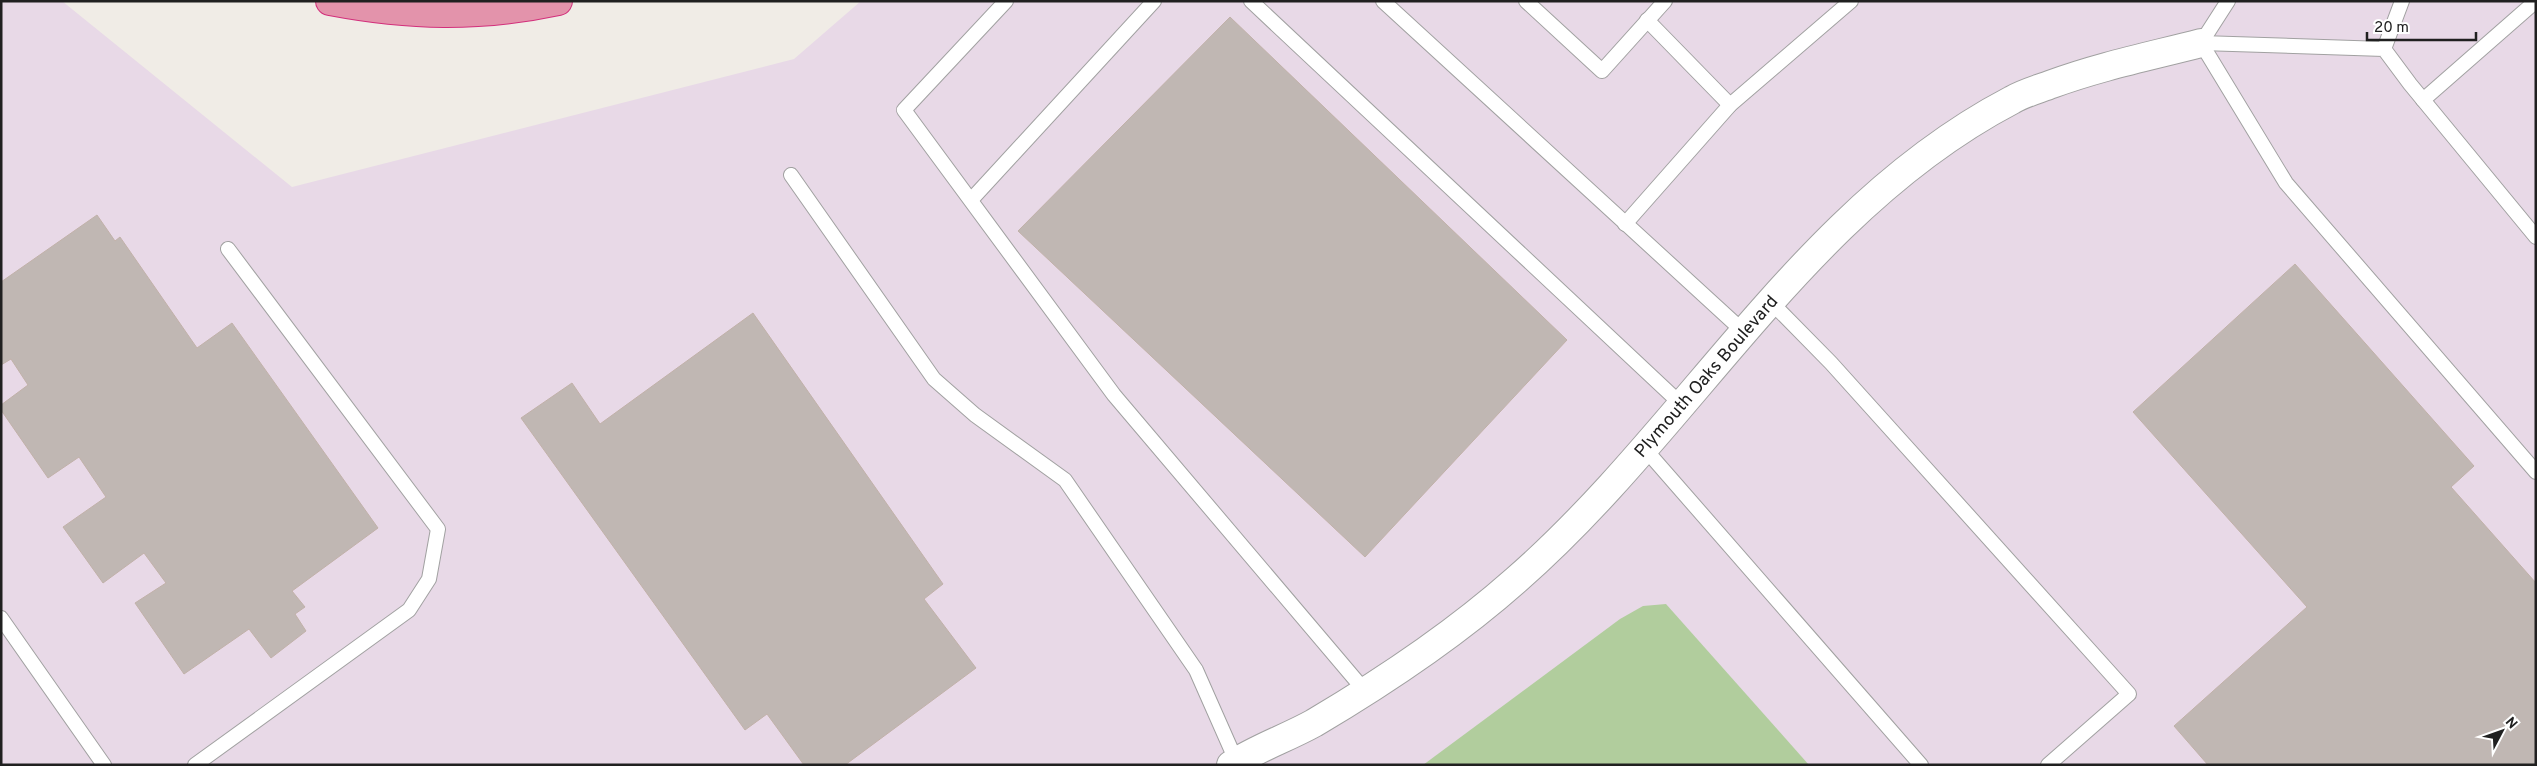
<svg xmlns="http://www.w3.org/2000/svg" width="2537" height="766" font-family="Overpass,sans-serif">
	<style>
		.industrial { fill: #e8d9e7 }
		.forest { fill: #b1cd9d }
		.building { fill: #c0b7b3; stroke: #c1b1a9 }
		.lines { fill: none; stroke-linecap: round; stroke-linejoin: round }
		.service-casing { stroke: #a1a1a1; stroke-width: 16 }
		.minor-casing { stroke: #a1a1a1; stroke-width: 30 }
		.motorway-casing { stroke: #d22f7b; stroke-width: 30 }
		.service { stroke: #fff; stroke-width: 14 }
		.minor { stroke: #fff; stroke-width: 28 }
		.motorway { stroke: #e393ab; stroke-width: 28 }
		.labels { text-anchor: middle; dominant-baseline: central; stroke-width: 4; stroke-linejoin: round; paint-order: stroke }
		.street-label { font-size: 18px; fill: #202020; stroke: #fff }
	</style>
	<rect width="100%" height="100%" fill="#f0ece6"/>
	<polygon class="industrial" points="1,1 62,1 292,187 794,59 861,1 2536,1 2536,765 1,765"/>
	<polygon class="forest" points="1666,604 1809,765 1423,765 1620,619 1643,606"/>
	<g class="building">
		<polygon points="1230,17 1567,340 1365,557 1018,231"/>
		<polygon points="97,215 115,241 120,237 197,348 232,323 378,528 292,591 305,607 295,614 306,631 271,658 249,629 184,674 135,603 166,583 144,553 103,583 63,527 106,497 79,457 48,478 1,410 1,405 28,385 11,359 1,365 1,282"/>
		<polygon points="2295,264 2474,466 2451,487 2536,583 2536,765 2208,765 2174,726 2307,607 2133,412"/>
		<polygon points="753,313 943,584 924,599 976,668 845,765 804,765 767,714 745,730 521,418 572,383 600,424"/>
	</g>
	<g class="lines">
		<defs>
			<g id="service">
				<polyline points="1006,1 904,110 1114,395 1365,691"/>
				<polyline points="1251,1 1682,405"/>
				<polyline points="1383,1 1744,332"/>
				<polyline points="1526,1 1602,71 1665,1"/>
				<polyline points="1647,20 1730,105"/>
				<polyline points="2201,43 2286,183 2536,472"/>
				<polyline points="2201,43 2384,49 2410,84 2536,237"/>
				<polyline points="2201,43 2228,1"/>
				<polyline points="2384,49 2402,1"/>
				<polyline points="2423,100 2536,1"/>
				<polyline points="791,175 934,379 975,415 1065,480 1196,670 1238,765"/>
				<polyline points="971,200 1154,1"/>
				<polyline points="1625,224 1730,105 1851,1"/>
				<polyline points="1771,302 1831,363 2129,694 2048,765"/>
				<polyline points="1645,449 1921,765"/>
				<polyline points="1,618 104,765"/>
				<polyline points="195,765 409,610 429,579 438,529 228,249"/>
			</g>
			<path id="minor" d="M1231,765C1257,748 1287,738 1314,723C1385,681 1454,635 1516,580C1689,429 1803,209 2012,100C2024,93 2039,89 2052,84C2101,66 2151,56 2201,43"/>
			<path id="motorway" d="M330,1C409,16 478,18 558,1"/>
		</defs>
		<use href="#service" class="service-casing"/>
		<use href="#minor" class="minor-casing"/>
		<use href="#motorway" class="motorway-casing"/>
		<use href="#service" class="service"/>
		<use href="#minor" class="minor"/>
		<use href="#motorway" class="motorway"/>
	</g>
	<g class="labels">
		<g class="street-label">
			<text transform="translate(1707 377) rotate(-49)">Plymouth Oaks Boulevard</text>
		</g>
	</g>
	<rect width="2537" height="766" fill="none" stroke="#202020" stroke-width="5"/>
	<g transform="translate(2502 731) rotate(49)" stroke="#ffffff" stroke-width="4" paint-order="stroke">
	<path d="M0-4L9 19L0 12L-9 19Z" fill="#202020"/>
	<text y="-8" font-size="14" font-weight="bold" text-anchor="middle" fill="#202020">N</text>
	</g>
	<path d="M2367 32v8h109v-8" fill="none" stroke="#202020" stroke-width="2.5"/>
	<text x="2374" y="32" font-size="15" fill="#202020" stroke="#ffffff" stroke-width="4" paint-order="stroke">20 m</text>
</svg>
